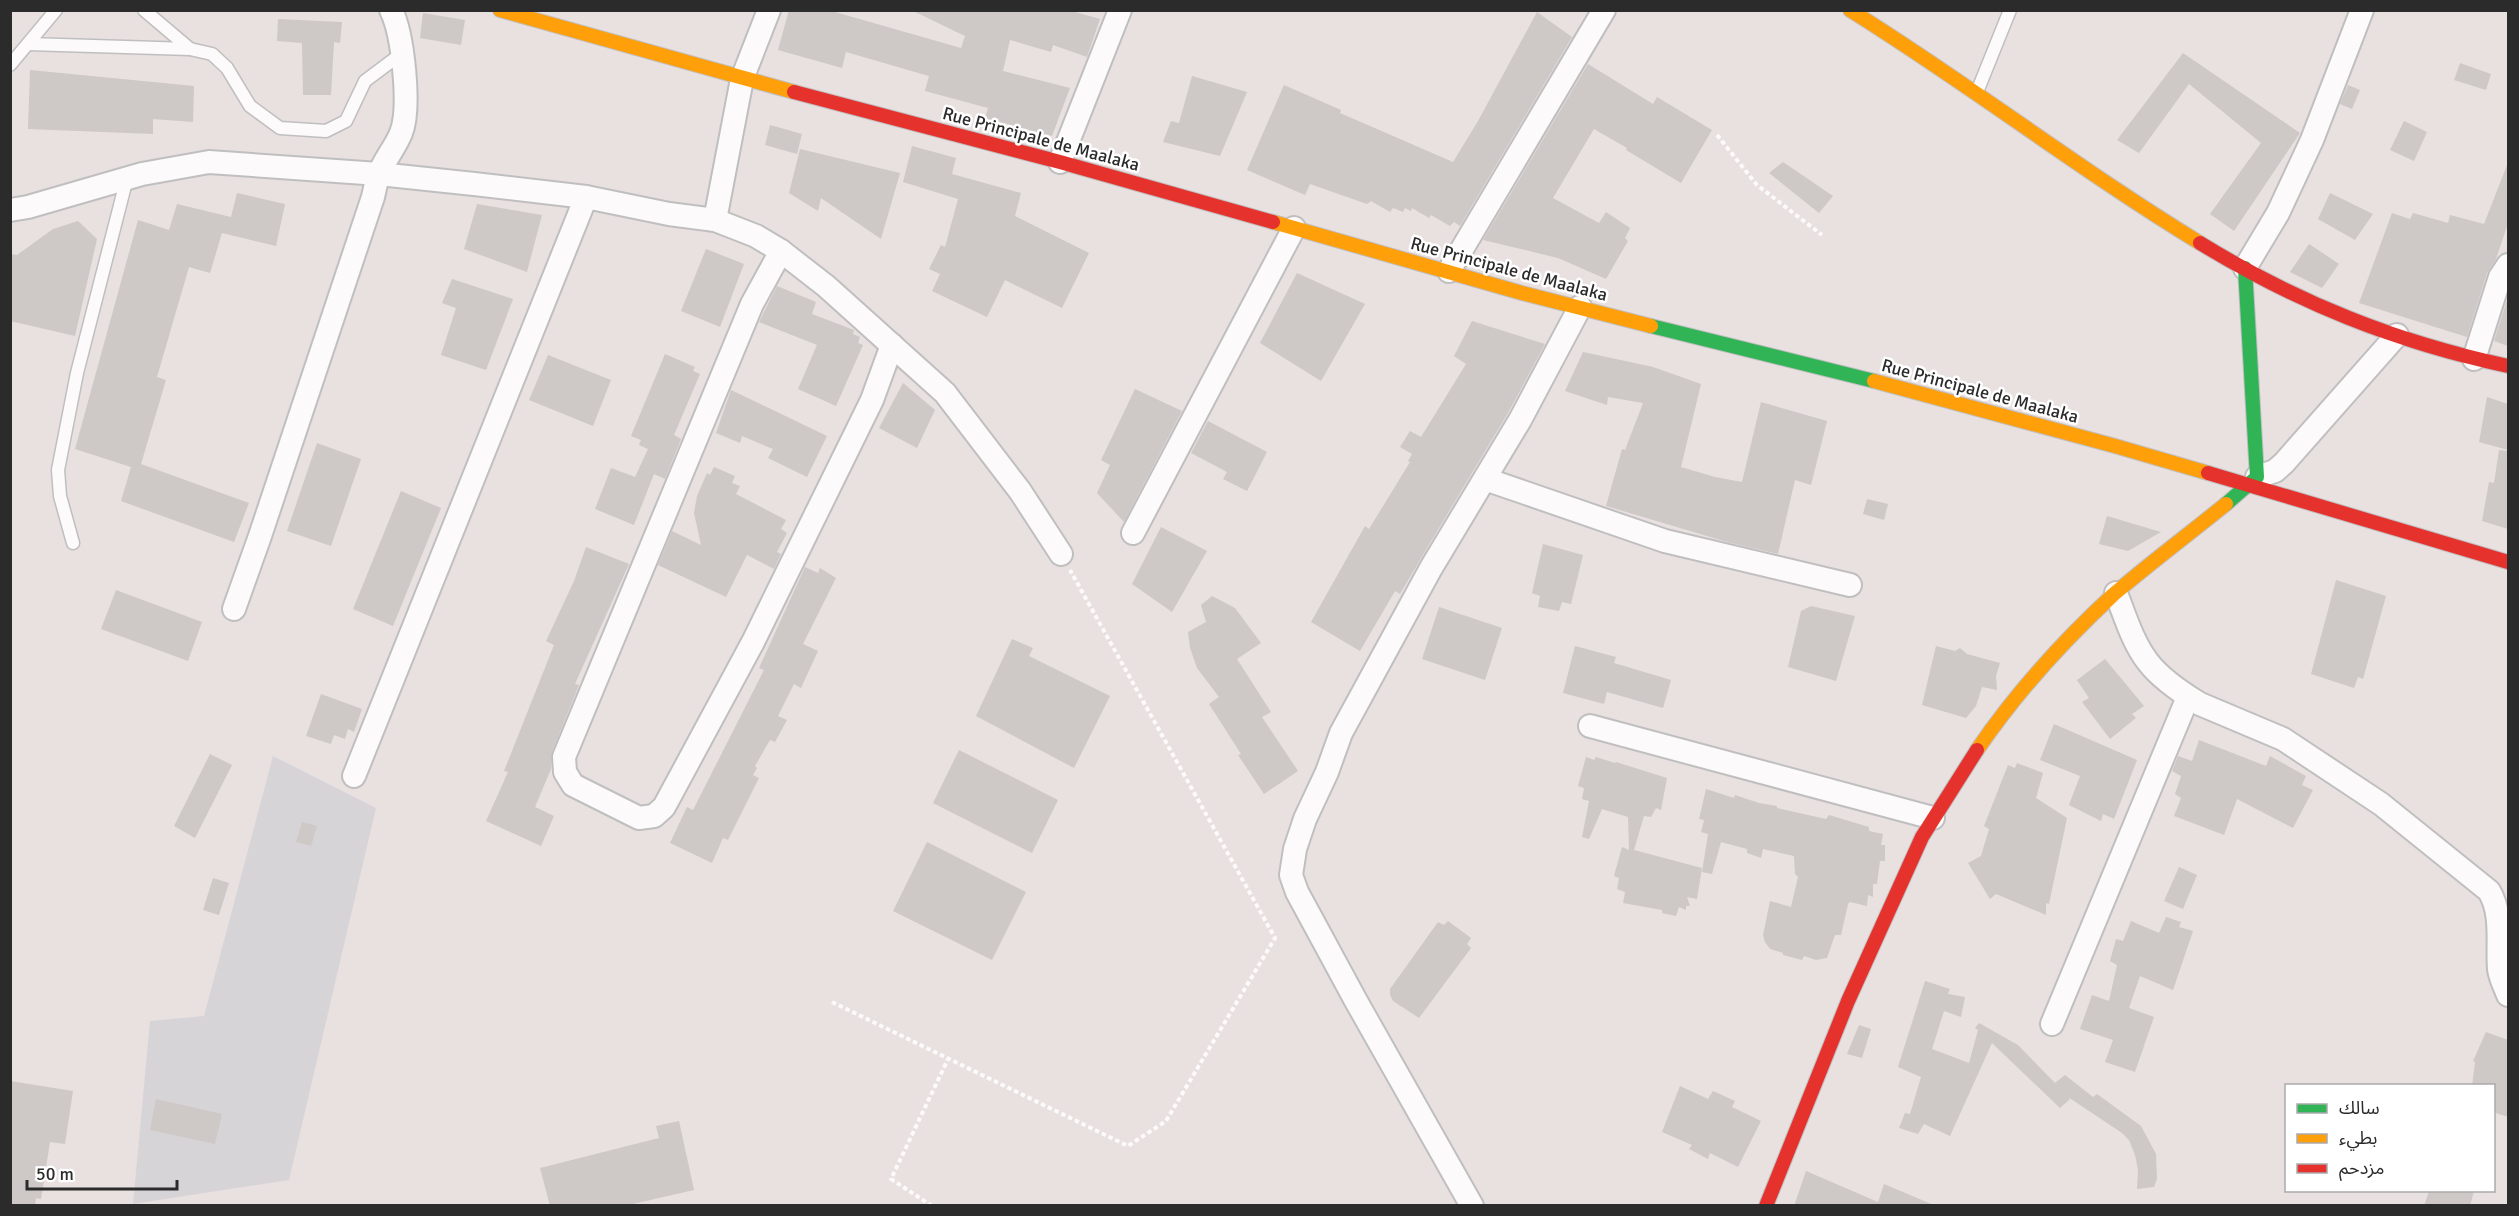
<svg xmlns="http://www.w3.org/2000/svg" width="2519" height="1216" font-family="Signika,'Noto Sans Arabic',sans-serif">
	<style>
		.industrial { fill: #d7d4d8 }
		.building { fill: #cec8c7 }
		.lines { fill: none; stroke-linecap: round; stroke-linejoin: round }
		.lane-casing { stroke: #c0bfc0; stroke-width: 15 }
		.street-casing { stroke: #c0bfc0; stroke-width: 26 }
		.fast-casing { stroke: #c0bfc0; stroke-width: 16 }
		.slow-casing { stroke: #c0bfc0; stroke-width: 16 }
		.jam-casing { stroke: #c0bfc0; stroke-width: 16 }
		.path { stroke: #fcfafa; stroke-width: 4; stroke-dasharray: 4.5 3; stroke-linecap: butt }
		.lane { stroke: #fcfafa; stroke-width: 12 }
		.street { stroke: #fcfafa; stroke-width: 22 }
		.fast { stroke: #30b455; stroke-width: 14 }
		.slow { stroke: #ff9f0a; stroke-width: 14 }
		.jam { stroke: #e5322d; stroke-width: 14 }
		.labels { text-anchor: middle; dominant-baseline: central; stroke-width: 5; stroke-linejoin: round; paint-order: stroke }
		.street-label { font-size: 18px; fill: #2b2b2b; stroke: #fff }
	</style>
	<rect width="100%" height="100%" fill="#e9e0e0"/>
	<polygon class="industrial" points="273,756 376,808 289,1180 133,1204 150,1021 204,1016"/>
	<g class="building">
		<polygon points="789,10 828,10 961,48 965,36 911,10 1068,10 1100,19 1087,57 1053,45 1051,52 1010,40 1003,71 1070,88 1052,136 985,118 988,108 925,91 929,76 846,52 842,68 778,50"/>
		<polygon points="1537,12 1572,37 1460,226 1454,222 1450,226 1431,215 1429,218 1412,208 1411,211 1405,208 1403,212 1393,208 1390,212 1371,201 1367,204 1310,184 1305,195 1247,170 1284,85 1341,110 1340,113 1453,162 1478,121"/>
		<polygon points="423,13 465,20 461,45 420,38"/>
		<polygon points="278,19 342,22 340,43 334,42 331,95 303,95 302,43 277,41"/>
		<polygon points="2183,53 2300,133 2234,231 2210,214 2261,143 2189,84 2139,153 2117,140"/>
		<polygon points="2460,63 2491,74 2486,90 2454,80"/>
		<polygon points="1588,64 1653,104 1657,97 1712,130 1681,183 1626,150 1627,148 1594,129 1553,198 1599,223 1606,212 1630,228 1625,238 1628,241 1606,279 1558,258 1483,240"/>
		<polygon points="30,70 194,86 193,122 153,119 153,134 28,129"/>
		<polygon points="1192,76 1247,92 1220,156 1163,142 1171,121 1179,123"/>
		<polygon points="2348,85 2360,90 2352,109 2340,104"/>
		<polygon points="2404,121 2427,132 2414,161 2390,150"/>
		<polygon points="770,125 802,134 797,154 765,145"/>
		<polygon points="912,146 956,158 952,174 1021,193 1015,216 1089,253 1062,308 1005,280 987,317 932,291 940,274 929,269 941,245 945,247 958,199 903,182"/>
		<polygon points="800,149 900,173 881,239 821,198 818,211 789,193"/>
		<polygon points="1783,162 1833,196 1819,213 1769,173"/>
		<polygon points="2507,165 2508,223 2496,259 2487,273 2467,337 2359,303 2392,213 2410,219 2413,213 2448,223 2450,215 2484,224"/>
		<polygon points="237,193 285,204 276,246 222,233 210,273 189,267 157,377 166,380 141,464 249,503 234,542 121,501 131,467 75,449 138,220 169,230 177,204 231,217"/>
		<polygon points="2330,193 2373,214 2355,240 2318,219"/>
		<polygon points="477,204 542,215 527,272 464,249"/>
		<polygon points="78,221 97,239 75,336 10,321 10,254 17,255 53,229"/>
		<polygon points="2309,244 2339,264 2322,288 2290,272"/>
		<polygon points="706,249 744,264 720,327 681,311"/>
		<polygon points="1297,273 1365,304 1321,381 1260,343"/>
		<polygon points="452,279 513,299 486,370 441,355 456,308 442,303"/>
		<polygon points="777,286 816,302 812,314 854,330 853,334 860,337 858,343 863,345 836,406 798,389 817,345 759,322"/>
		<polygon points="2508,297 2508,346 2494,341"/>
		<polygon points="1472,321 1545,344 1508,413 1430,543 1400,594 1395,591 1360,651 1311,622 1365,526 1369,529 1410,462 1408,461 1412,454 1400,447 1410,431 1421,437 1466,364 1454,356"/>
		<polygon points="1583,352 1653,367 1701,384 1681,467 1715,477 1742,482 1761,402 1827,421 1811,485 1795,480 1778,554 1727,542 1606,506 1622,449 1625,450 1643,403 1608,397 1607,405 1565,391"/>
		<polygon points="665,354 695,367 693,371 700,374 674,435 681,439 665,479 654,474 634,525 595,509 611,468 635,477 648,449 639,445 641,440 631,436"/>
		<polygon points="548,355 611,380 593,426 529,400"/>
		<polygon points="903,383 935,410 917,448 879,428"/>
		<polygon points="1135,389 1182,411 1124,522 1097,493 1110,465 1101,460"/>
		<polygon points="731,390 827,436 807,477 768,458 773,449 742,436 740,443 716,433"/>
		<polygon points="2487,397 2508,404 2508,450 2479,442"/>
		<polygon points="1208,421 1267,452 1247,491 1223,479 1227,472 1191,453"/>
		<polygon points="317,443 361,459 331,546 287,531"/>
		<polygon points="2499,450 2508,451 2508,529 2482,521 2489,482 2494,483"/>
		<polygon points="714,467 735,476 732,483 740,486 736,494 786,520 781,529 787,533 777,552 781,554 774,569 747,555 726,597 658,565 672,531 701,545 694,513 697,496 707,473 710,475"/>
		<polygon points="401,491 441,508 393,626 353,609"/>
		<polygon points="1867,499 1888,504 1884,520 1863,514"/>
		<polygon points="2107,516 2161,532 2128,551 2099,544"/>
		<polygon points="1161,527 1207,551 1172,612 1132,584"/>
		<polygon points="1543,544 1583,555 1571,604 1562,602 1559,611 1538,607 1540,596 1532,593"/>
		<polygon points="586,547 629,564 575,684 579,685 552,752 551,769 535,807 554,816 541,846 486,821 508,772 504,771 554,645 546,641 574,581"/>
		<polygon points="805,567 818,573 820,568 836,578 803,644 818,651 801,688 794,684 778,716 787,720 775,742 770,740 755,766 757,768 753,775 759,778 728,840 723,838 712,863 670,843 687,807 693,810 764,670 759,668"/>
		<polygon points="2336,580 2386,596 2363,679 2358,677 2354,688 2311,674"/>
		<polygon points="116,590 202,622 188,661 101,629"/>
		<polygon points="1212,596 1235,608 1261,643 1237,659 1271,712 1262,717 1298,771 1264,794 1238,755 1241,754 1209,704 1219,697 1197,668 1190,648 1188,632 1206,622 1201,605"/>
		<polygon points="1811,606 1855,616 1836,681 1788,667 1801,611"/>
		<polygon points="1439,607 1502,628 1485,680 1422,659"/>
		<polygon points="1012,639 1033,648 1029,656 1110,696 1074,768 976,716"/>
		<polygon points="1575,646 1616,657 1614,663 1671,680 1663,708 1607,692 1604,704 1563,693"/>
		<polygon points="1936,646 1955,651 1960,648 1967,654 2000,663 1996,676 1997,690 1982,687 1976,706 1966,718 1922,705"/>
		<polygon points="2105,659 2144,706 2132,714 2136,718 2110,739 2082,702 2089,698 2077,680"/>
		<polygon points="321,694 362,709 354,732 348,729 345,739 334,735 331,744 306,736"/>
		<polygon points="2054,724 2137,760 2114,819 2103,814 2101,821 2069,805 2080,776 2040,760"/>
		<polygon points="2199,740 2266,766 2270,756 2306,776 2302,785 2313,790 2293,828 2237,799 2224,835 2174,816 2181,798 2175,794 2181,776 2172,771 2178,756 2192,761"/>
		<polygon points="959,750 1058,800 1032,853 933,803"/>
		<polygon points="210,754 232,765 195,838 174,826"/>
		<polygon points="1586,757 1594,760 1596,757 1615,763 1616,762 1667,778 1661,810 1656,808 1651,817 1644,816 1634,850 1702,868 1697,899 1687,897 1690,906 1686,906 1686,910 1679,907 1676,916 1662,913 1662,910 1623,903 1625,892 1617,889 1619,878 1614,876 1622,847 1629,850 1628,817 1602,809 1589,839 1582,837 1589,801 1582,799 1584,788 1578,786"/>
		<polygon points="2017,763 2043,773 2036,798 2067,818 2049,904 2046,903 2046,915 1996,894 1990,899 1968,863 1981,856 1989,829 1984,826 2008,765 2015,768"/>
		<polygon points="1706,789 1734,798 1735,795 1759,803 1777,806 1777,808 1826,819 1829,815 1869,827 1869,831 1883,834 1881,845 1885,845 1885,861 1880,861 1877,884 1873,884 1873,897 1868,895 1867,906 1850,902 1848,904 1841,935 1835,935 1827,958 1816,960 1804,956 1802,960 1783,955 1783,953 1770,949 1765,942 1763,935 1770,901 1791,907 1798,877 1795,874 1794,856 1763,849 1761,858 1747,853 1747,849 1721,842 1712,874 1702,872 1708,834 1701,832 1704,820 1699,819"/>
		<polygon points="302,822 317,826 311,846 296,842"/>
		<polygon points="927,842 1026,892 992,960 893,911"/>
		<polygon points="2179,867 2197,875 2183,909 2164,901"/>
		<polygon points="213,878 229,883 219,915 203,910"/>
		<polygon points="2166,917 2181,922 2179,927 2193,931 2173,990 2140,976 2129,1008 2154,1017 2135,1072 2105,1062 2113,1040 2080,1029 2092,995 2109,1001 2117,965 2110,961 2116,939 2123,941 2131,921 2159,933"/>
		<polygon points="1448,921 1471,938 1467,944 1471,948 1419,1018 1393,1001 1390,995 1390,989 1438,922 1444,925"/>
		<polygon points="1925,981 1950,989 1948,994 1965,997 1961,1017 1944,1011 1932,1049 1969,1063 1978,1030 1975,1028 1979,1023 2018,1045 2055,1083 2065,1075 2093,1097 2097,1094 2141,1126 2156,1154 2157,1179 2154,1187 2137,1189 2138,1170 2135,1155 2129,1140 2122,1133 2068,1097 2070,1099 2060,1108 1992,1043 1950,1136 1924,1124 1918,1134 1899,1128 1905,1113 1910,1114 1921,1077 1898,1067"/>
		<polygon points="1859,1025 1871,1029 1862,1058 1847,1054"/>
		<polygon points="2486,1032 2508,1040 2508,1117 2493,1112 2493,1086 2472,1086 2475,1062 2473,1061"/>
		<polygon points="10,1081 73,1091 65,1144 50,1142 41,1199 36,1198 35,1206 10,1206"/>
		<polygon points="1680,1086 1708,1099 1713,1091 1735,1101 1732,1107 1761,1121 1738,1167 1710,1153 1708,1159 1689,1149 1692,1145 1662,1132"/>
		<polygon points="156,1099 222,1114 215,1144 150,1130"/>
		<polygon points="679,1121 694,1190 624,1206 550,1206 540,1168 659,1138 656,1126"/>
		<polygon points="1806,1171 1878,1202 1884,1184 1936,1206 1794,1206"/>
		<polygon points="2429,1191 2474,1191 2470,1206 2424,1206"/>
	</g>
	<g class="lines">
		<defs>
			<g id="lane">
				<polyline points="144,10 190,49"/>
				<polyline points="28,44 190,49 212,54 227,68 250,106 280,128 326,131 346,121 365,81 401,54"/>
				<polyline points="10,65 56,10"/>
				<polyline points="1977,92 2010,10"/>
				<polyline points="73,543 60,496 58,470 77,373 127,178"/>
			</g>
			<g id="street">
				<polyline points="1060,162 1120,10"/>
				<polyline points="10,210 28,207 142,174 209,162 379,174 474,184 586,197 669,214 715,220 756,236 781,251 826,286 945,393 1020,491 1061,554"/>
				<polyline points="715,220 742,79 769,10"/>
				<polyline points="781,251 752,304 564,757 565,772 573,785 639,818 654,816 664,807 753,642 872,400 892,345"/>
				<polyline points="2245,268 2278,213 2312,140 2362,10"/>
				<polyline points="1449,271 1604,10"/>
				<polyline points="2474,359 2500,277 2508,265"/>
				<polyline points="2257,477 2275,471 2284,463 2397,335"/>
				<polyline points="1485,479 1665,541 1850,585"/>
				<polyline points="1133,533 1294,228"/>
				<path d="M2116,593C2125,616 2133,643 2148,662C2160,678 2182,693 2200,704L2283,739L2381,804L2489,891C2503,914 2497,943 2499,969C2500,978 2505,987 2508,995"/>
				<path d="M234,609L260,536L373,197C375,189 376,181 379,174C384,160 395,148 401,133C411,108 403,34 391,10"/>
				<polyline points="1590,726 1933,818"/>
				<polyline points="354,776 586,197"/>
				<polyline points="2052,1024 2188,697"/>
				<polyline points="1472,1206 1356,1001 1297,892 1291,875 1295,849 1305,819 1327,772 1341,733 1431,568 1520,420 1580,307"/>
			</g>
			<g id="fast">
				<polyline points="1651,326 1874,381"/>
				<polyline points="2226,504 2257,477 2245,268"/>
			</g>
			<g id="slow">
				<polyline points="500,10 794,92"/>
				<path d="M1850,10C1969,84 2080,170 2200,243"/>
				<polyline points="1273,222 1522,293 1651,326"/>
				<polyline points="1874,381 2115,446 2208,473"/>
				<path d="M1977,750C2016,693 2063,641 2114,594C2150,563 2189,534 2226,504"/>
			</g>
			<g id="jam">
				<polyline points="794,92 1060,162 1273,222"/>
				<path d="M2200,243C2298,303 2396,342 2508,366"/>
				<polyline points="2208,473 2508,562"/>
				<polyline points="1766,1206 1848,1001 1922,837 1977,750"/>
			</g>
		</defs>
		<use href="#lane" class="lane-casing"/>
		<use href="#street" class="street-casing"/>
		<use href="#fast" class="fast-casing"/>
		<use href="#slow" class="slow-casing"/>
		<use href="#jam" class="jam-casing"/>
		<g class="path">
			<polyline points="1717,135 1757,185 1822,235"/>
			<polyline points="832,1002 1128,1146 1166,1121 1275,938 1070,570"/>
			<polyline points="932,1206 891,1179 948,1059"/>
		</g>
		<use href="#lane" class="lane"/>
		<use href="#street" class="street"/>
		<use href="#fast" class="fast"/>
		<use href="#slow" class="slow"/>
		<use href="#jam" class="jam"/>
	</g>
	<g class="labels">
		<g class="street-label">
			<text transform="translate(1041 139) rotate(15)">Rue Principale de Maalaka</text>
			<text transform="translate(1509 269) rotate(15)">Rue Principale de Maalaka</text>
			<text transform="translate(1980 391) rotate(15)">Rue Principale de Maalaka</text>
		</g>
	</g>
	<rect width="2519" height="1216" fill="none" stroke="#2b2b2b" stroke-width="24"/>
	<rect x="2285" y="1084" width="210" height="108" fill="#ffffff" stroke="#aaaaaa" stroke-width="1.5"/>
	<rect x="2297" y="1104" width="30" height="9" fill="#30b455" stroke="#aaaaaa" stroke-width="1.5"/>
	<text x="2339" y="1114" font-size="18" fill="#2b2b2b">سالك</text>
	<rect x="2297" y="1134" width="30" height="9" fill="#ff9f0a" stroke="#aaaaaa" stroke-width="1.5"/>
	<text x="2339" y="1144" font-size="18" fill="#2b2b2b">بطيء</text>
	<rect x="2297" y="1164" width="30" height="9" fill="#e5322d" stroke="#aaaaaa" stroke-width="1.5"/>
	<text x="2339" y="1174" font-size="18" fill="#2b2b2b">مزدحم</text>
	<path d="M27 1180v9h150v-9" fill="none" stroke="#2b2b2b" stroke-width="3"/>
	<text x="36" y="1180" font-size="18" fill="#2b2b2b" stroke="#ffffff" stroke-width="4.5" paint-order="stroke">50 m</text>
</svg>
